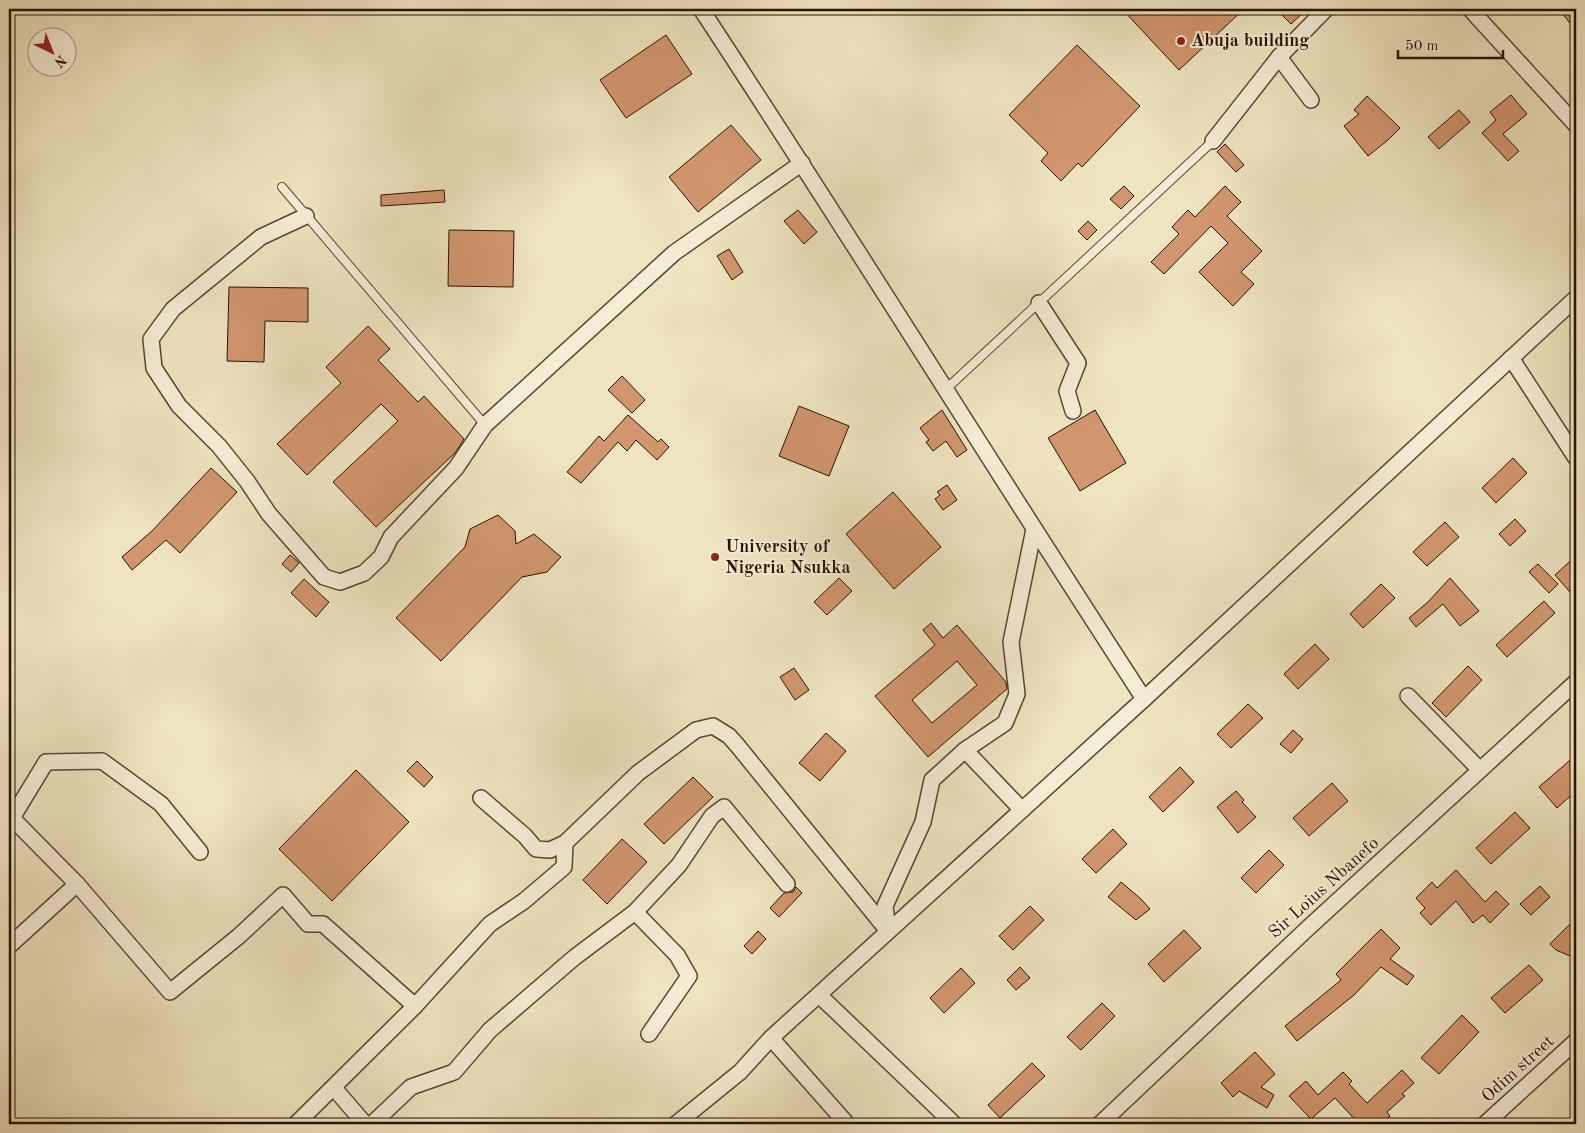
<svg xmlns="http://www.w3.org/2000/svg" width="1585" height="1133" font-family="'Old Standard TT',serif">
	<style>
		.building { fill: #d1966d; stroke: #2a1000; fill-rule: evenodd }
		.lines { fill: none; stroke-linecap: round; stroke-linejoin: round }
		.lane-casing { stroke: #5b4530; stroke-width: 10 }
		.street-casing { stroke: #5b4530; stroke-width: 18 }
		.lane { stroke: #f4edd5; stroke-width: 8 }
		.street { stroke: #f4edd5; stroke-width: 15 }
		.poi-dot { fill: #8f2418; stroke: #f4edd5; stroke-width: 2 }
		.labels { text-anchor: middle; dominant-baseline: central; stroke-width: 4; stroke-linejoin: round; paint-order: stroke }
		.poi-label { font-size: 18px; font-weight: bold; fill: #2a1000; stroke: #f4edd5; text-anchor: start }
		.street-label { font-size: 18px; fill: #2a1000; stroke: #f4edd5 }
	</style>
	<rect width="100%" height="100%" fill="#eee4bf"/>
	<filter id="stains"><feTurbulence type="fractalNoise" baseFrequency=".004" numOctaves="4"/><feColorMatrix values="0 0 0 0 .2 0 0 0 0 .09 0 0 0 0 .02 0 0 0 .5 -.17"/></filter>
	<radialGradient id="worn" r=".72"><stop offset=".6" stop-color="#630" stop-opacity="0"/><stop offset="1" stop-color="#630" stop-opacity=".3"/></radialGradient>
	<g class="building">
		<polygon points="1122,9 1244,9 1179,70"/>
		<polygon points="1276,9 1307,9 1291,24"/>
		<polygon points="1559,9 1576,9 1576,31"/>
		<polygon points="666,35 692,74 626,118 600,80"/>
		<polygon points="1077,45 1140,106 1082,167 1078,163 1061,181 1041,161 1048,153 1009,115"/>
		<polygon points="1511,95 1527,114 1503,134 1519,151 1508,161 1482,133 1496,120 1490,112"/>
		<polygon points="1367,96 1400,128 1388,140 1368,156 1344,126 1359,114 1354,110"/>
		<polygon points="1459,110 1470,122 1439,149 1428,137"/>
		<polygon points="731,125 761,160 698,212 669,177"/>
		<polygon points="1225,144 1244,165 1236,172 1217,152"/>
		<polygon points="1124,186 1134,196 1121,209 1110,199"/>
		<polygon points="1225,186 1241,202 1227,216 1262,251 1241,272 1254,284 1233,306 1199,272 1228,243 1211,226 1164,274 1151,262 1179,234 1172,227 1188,210 1195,217"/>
		<polygon points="444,190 445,202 381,206 381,195"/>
		<polygon points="798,210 817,232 804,244 784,221"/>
		<polygon points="1088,221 1097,230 1087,240 1078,231"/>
		<polygon points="449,230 514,231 513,287 448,286"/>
		<polygon points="729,249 743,272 732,280 717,256"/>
		<polygon points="229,287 308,288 308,322 265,321 264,362 227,361"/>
		<polygon points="368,326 390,349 378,360 418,402 424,396 464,439 455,453 376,527 333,482 398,421 381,404 307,475 277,444 341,383 326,367"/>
		<polygon points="622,376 645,400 632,413 608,390"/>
		<polygon points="799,406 849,426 829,476 779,456"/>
		<polygon points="942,410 967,450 957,457 946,441 933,451 926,442 929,440 920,428"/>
		<polygon points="1095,410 1126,463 1080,491 1048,438"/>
		<polygon points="628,415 658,442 661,439 669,447 657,460 636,440 627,451 618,442 581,483 567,472 599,436 604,441"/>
		<polygon points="1513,458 1527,473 1496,503 1482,488"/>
		<polygon points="211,468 237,492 180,553 166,540 132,570 122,557 152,531"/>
		<polygon points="947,485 957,500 943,510 935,499 940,495 937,492"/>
		<polygon points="893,492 941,547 894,589 846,534"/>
		<polygon points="498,515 515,531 516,544 534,534 561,557 547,572 522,577 441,661 396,618 465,547 470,529"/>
		<polygon points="1515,519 1526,531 1510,546 1499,534"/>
		<polygon points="1445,522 1459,537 1427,566 1413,552"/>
		<polygon points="290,555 299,563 291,572 282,564"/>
		<polygon points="1576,556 1576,599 1555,575"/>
		<polygon points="1538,564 1558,584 1549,593 1529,572"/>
		<polygon points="839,578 852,591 827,615 814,602"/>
		<polygon points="1450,578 1479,611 1460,626 1443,604 1416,627 1409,618 1428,602"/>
		<polygon points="304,579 329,602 316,617 291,593"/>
		<polygon points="1381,584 1395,598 1363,628 1350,614"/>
		<polygon points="1544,601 1555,613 1507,657 1496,645"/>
		<path d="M931,623L943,638L957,625L1006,682L1007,689L928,757L875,696L935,645L923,630ZM957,661L977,685L932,723L912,700Z"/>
		<polygon points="1315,644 1329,659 1298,689 1284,674"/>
		<polygon points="1468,666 1482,680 1446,717 1432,703"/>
		<polygon points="794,668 809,690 795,700 780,677"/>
		<polygon points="1248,704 1263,718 1231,748 1217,734"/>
		<polygon points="1293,730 1303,739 1291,753 1280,744"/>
		<polygon points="826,733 846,751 820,781 799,763"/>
		<polygon points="1576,755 1576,791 1557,808 1539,787"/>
		<polygon points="417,761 433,777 424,787 407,771"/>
		<polygon points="1180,767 1194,782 1163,812 1149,797"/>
		<polygon points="356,770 409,822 332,901 279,849"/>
		<polygon points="693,777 713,797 664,844 644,824"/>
		<polygon points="1332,783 1348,801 1309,836 1293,818"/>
		<polygon points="1236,791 1244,800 1242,802 1256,817 1238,833 1217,807"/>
		<polygon points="1515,812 1530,828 1491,864 1476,848"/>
		<polygon points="1113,829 1127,844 1096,873 1082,859"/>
		<polygon points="622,839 647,862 607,904 583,880"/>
		<polygon points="1269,850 1284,865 1256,893 1241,878"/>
		<polygon points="1456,870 1485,902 1496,891 1509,904 1490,923 1483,915 1473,923 1456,901 1431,925 1420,913 1425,908 1416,898 1432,882 1437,888"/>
		<polygon points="1121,882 1141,899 1150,909 1136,920 1108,897"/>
		<polygon points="1540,886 1550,897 1531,915 1520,904"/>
		<polygon points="796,887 802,893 779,917 770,908 784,893 793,892"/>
		<polygon points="1030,906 1044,920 1013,950 999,936"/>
		<polygon points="1576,918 1576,950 1570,956 1556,950 1550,944"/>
		<polygon points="1381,929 1400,948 1390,959 1414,976 1407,985 1381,967 1354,995 1297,1041 1285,1026 1341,980 1336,974"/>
		<polygon points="1184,930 1201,948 1164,982 1148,964"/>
		<polygon points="758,931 766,939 752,954 744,946"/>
		<polygon points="1529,965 1543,980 1505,1013 1491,998"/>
		<polygon points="1020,967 1030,978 1016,990 1007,980"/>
		<polygon points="961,968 975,983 944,1013 930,998"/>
		<polygon points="1102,1003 1115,1016 1081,1050 1067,1037"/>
		<polygon points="1462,1015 1479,1032 1439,1074 1421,1058"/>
		<polygon points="1255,1052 1275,1074 1261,1087 1274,1095 1267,1108 1239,1091 1233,1097 1221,1083"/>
		<polygon points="1032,1063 1045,1076 1000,1118 988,1105"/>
		<polygon points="1402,1070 1414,1083 1402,1094 1405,1096 1387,1112 1390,1116 1381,1124 1359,1124 1335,1098 1311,1119 1289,1096 1306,1081 1318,1095 1343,1072 1352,1081 1349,1084 1367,1103"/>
	</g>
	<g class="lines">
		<defs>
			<g id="lane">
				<polyline points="282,187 485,425"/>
				<polyline points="945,390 1213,141"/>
			</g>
			<g id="street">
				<path d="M701,9C851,237 995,470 1144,699"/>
				<polyline points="1470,9 1576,125"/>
				<polyline points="1279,57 1326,9"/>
				<polyline points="1213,141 1279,57 1311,100"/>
				<polyline points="306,216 261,237 173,309 151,339 154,368 179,406 219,446 247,481 269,514 324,577 340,582 364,573 381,557 391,537 456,468 485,425 674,253 802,163"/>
				<polyline points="1039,303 1078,363 1067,391 1073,411"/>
				<polyline points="1511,358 1576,458"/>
				<polyline points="1408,696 1480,770"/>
				<polyline points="481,798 525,836 536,849 550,850 565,843 638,773 696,730 713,726 729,736 737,745 888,931"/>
				<polyline points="1022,810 965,750 1005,723 1017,694 1011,642 1034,529"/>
				<polyline points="9,815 77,884 9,946"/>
				<polyline points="12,818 46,762 102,761 161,804 200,852"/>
				<polyline points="77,884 170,992 239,936 283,895 308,924 323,924 415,1006"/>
				<polyline points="635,912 677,955 689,976 649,1034"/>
				<polyline points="888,931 885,906 923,822 932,780 965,750"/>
				<polyline points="819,995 954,1124"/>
				<polyline points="771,1038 847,1124"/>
				<polyline points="334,1088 365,1124"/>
				<polyline points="296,1124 415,1006 490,924 524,901 564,867 565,843"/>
				<polyline points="372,1124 411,1087 454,1072 490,1030 575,957 635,912 679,865 712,816 724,807 787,884"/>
				<polyline points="676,1124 740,1072 771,1038 1144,699 1576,298"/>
				<polyline points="1100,1124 1307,929 1576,682"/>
				<polyline points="1485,1124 1576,1041"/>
			</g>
		</defs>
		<use href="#lane" class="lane-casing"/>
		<use href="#street" class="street-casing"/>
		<use href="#lane" class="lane"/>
		<use href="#street" class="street"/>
	</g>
	<g class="poi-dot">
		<circle cx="1181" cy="41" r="5"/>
		<circle cx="715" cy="557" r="5"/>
	</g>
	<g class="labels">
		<g class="poi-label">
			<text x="1191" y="41">Abuja building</text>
			<text x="725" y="547">University of<tspan x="725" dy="21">Nigeria Nsukka</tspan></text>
		</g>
		<g class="street-label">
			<text transform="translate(1324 888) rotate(-42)">Sir Loius Nbanefo</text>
			<text transform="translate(1518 1069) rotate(-42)">Odim street</text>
		</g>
	</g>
	<rect width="1585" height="1133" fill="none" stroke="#eee4bf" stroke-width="30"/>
	<rect x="10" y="10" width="1565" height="1113" fill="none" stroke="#2a1000" stroke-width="2.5"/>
	<rect x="15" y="15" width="1555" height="1103" fill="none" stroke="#2a1000"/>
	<g transform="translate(52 52) rotate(137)"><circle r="24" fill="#f4edd5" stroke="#a39580"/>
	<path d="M0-4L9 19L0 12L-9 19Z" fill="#8f2418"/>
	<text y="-8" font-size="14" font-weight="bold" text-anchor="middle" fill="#2a1000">N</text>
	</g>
	<path d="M1398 50v8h105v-8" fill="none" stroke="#2a1000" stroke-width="2.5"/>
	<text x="1405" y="50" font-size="15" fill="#2a1000" stroke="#f4edd5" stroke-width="4" paint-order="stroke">50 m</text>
	<rect width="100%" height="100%" filter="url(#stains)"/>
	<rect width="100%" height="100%" fill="url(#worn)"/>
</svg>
